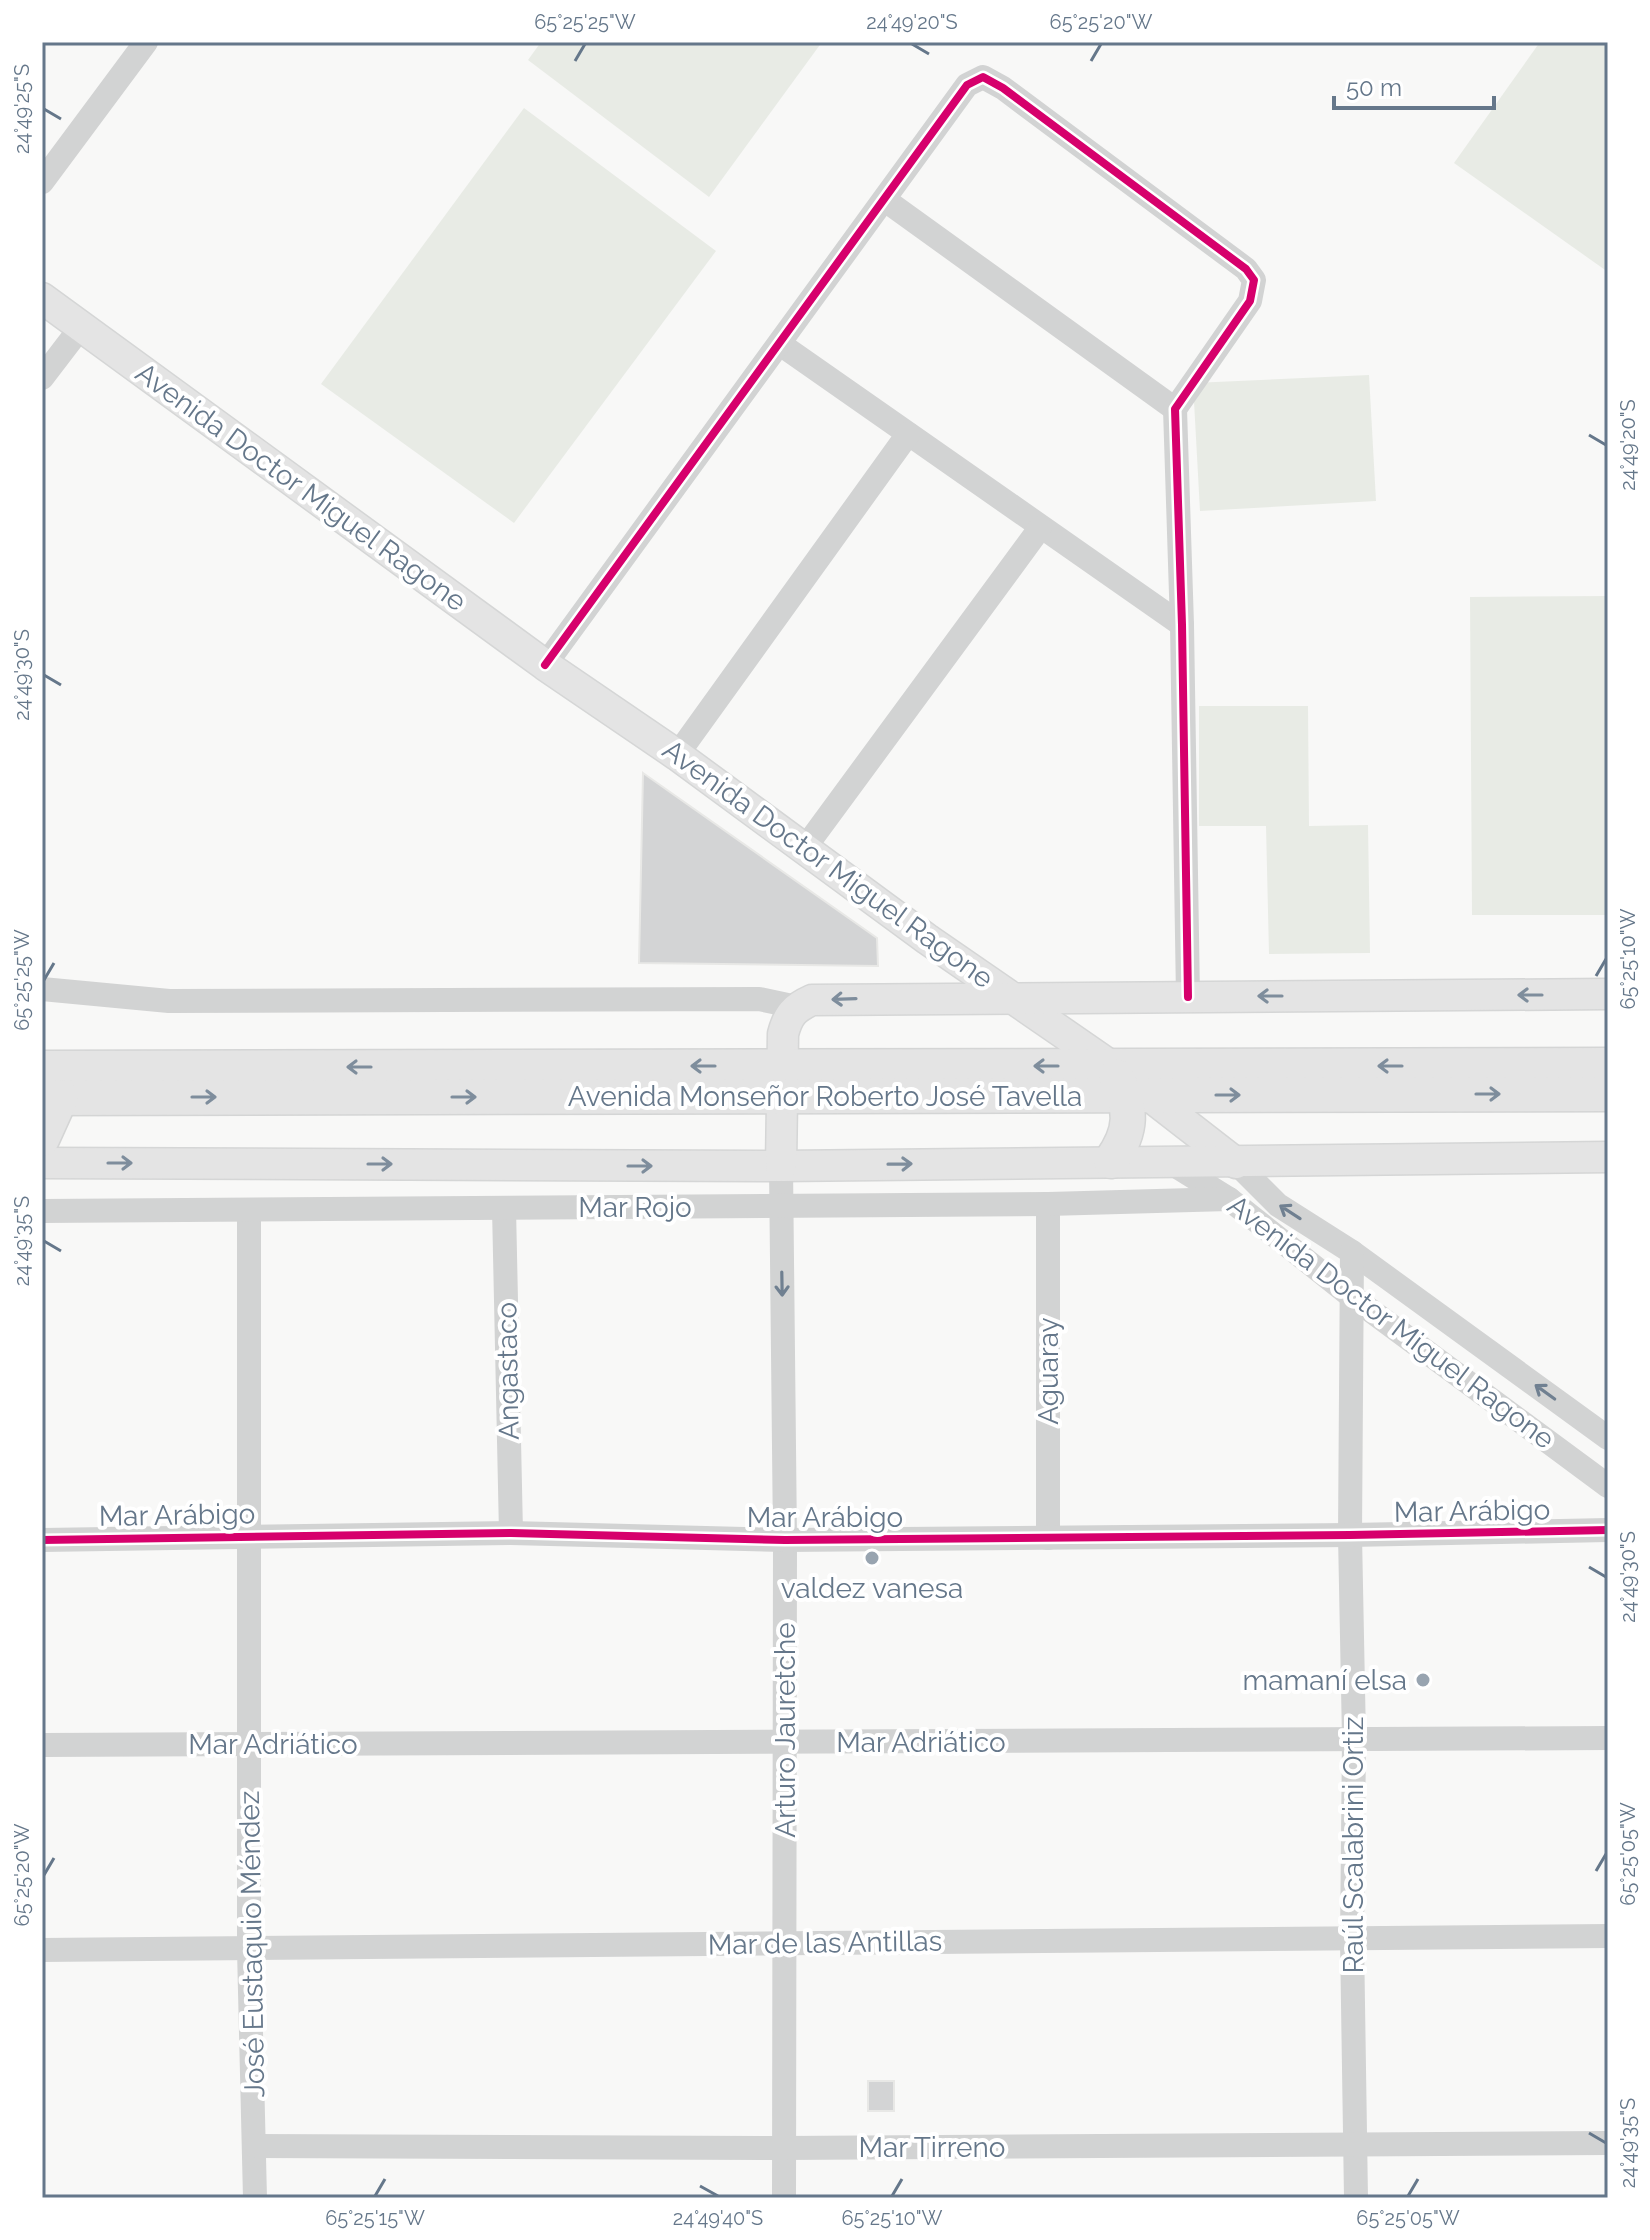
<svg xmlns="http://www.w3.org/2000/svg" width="1650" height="2240" font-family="Raleway,sans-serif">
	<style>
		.green { fill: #e8ebe5 }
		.building { fill: #d3d4d5; stroke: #e8e8e6; stroke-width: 2 }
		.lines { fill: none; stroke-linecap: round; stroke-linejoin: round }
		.major-casing { stroke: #d5d6d6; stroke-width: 33 }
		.highway-casing { stroke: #d4d5d5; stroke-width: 37 }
		.minor { stroke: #d2d3d3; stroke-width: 24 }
		.major { stroke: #e4e4e4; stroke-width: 30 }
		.highway { stroke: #e4e4e4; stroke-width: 34 }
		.cycleway-casing { stroke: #fff; stroke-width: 13 }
		.cycleway { stroke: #d6006c; stroke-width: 8 }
		.oneway { stroke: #7e8d9c }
		.oneway2 { stroke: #708091 }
		.ticks { fill: none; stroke: #65778a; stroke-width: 3 }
		.poi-dot { fill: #98a4b0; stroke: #fff; stroke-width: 3 }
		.labels { text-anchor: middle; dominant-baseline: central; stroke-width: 8; stroke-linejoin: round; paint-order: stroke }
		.street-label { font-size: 28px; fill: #65778a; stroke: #fff }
		.poi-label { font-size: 28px; fill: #65778a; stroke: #fff }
		.neatline { fill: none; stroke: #65778a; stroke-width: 3 }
		.ticks-label { font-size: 20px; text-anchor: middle; fill: #65778a }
	</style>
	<rect width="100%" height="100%" fill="#f8f8f7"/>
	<g class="green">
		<polygon points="541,42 822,42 709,197 528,60"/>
		<polygon points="1540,42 1608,42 1608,272 1454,163"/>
		<polygon points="524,108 716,251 514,523 321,384"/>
		<polygon points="1369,375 1376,501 1200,511 1193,383"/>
		<polygon points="1608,596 1608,915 1472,915 1470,597"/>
		<polygon points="1199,706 1308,706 1309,826 1368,825 1370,953 1269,954 1266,826 1199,826"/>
	</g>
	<g class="building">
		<polygon points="643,773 877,938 878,966 639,963"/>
		<rect x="868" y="2081" width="26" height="30"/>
	</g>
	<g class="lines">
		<defs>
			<g id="major">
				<polyline points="42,298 545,665 677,755 927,939 1111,1066 1236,1163"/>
				<polyline points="42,1163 781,1166 1608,1157"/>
				<path d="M781,1166L783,1034C788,1015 794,1008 812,1000L1608,994"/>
			</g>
			<g id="highway">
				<polyline points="42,1068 1608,1065"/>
				<polyline points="42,1098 1608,1094"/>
				<polyline points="42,1139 61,1097"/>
				<path d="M1111,1161C1133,1130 1132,1109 1116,1076"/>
			</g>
		</defs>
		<use href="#major" class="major-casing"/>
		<use href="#highway" class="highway-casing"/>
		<g class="minor">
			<polyline points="42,182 146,42"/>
			<polyline points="885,200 1175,409"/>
			<polyline points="780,344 1182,625"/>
			<polyline points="42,378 81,327"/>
			<polyline points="545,665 967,85 983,77 1003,88 1246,269 1254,280 1250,301 1175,409 1182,625 1188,997"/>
			<polyline points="677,755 908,434"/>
			<polyline points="804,849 1040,528"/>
			<polyline points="42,989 169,1001 759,999 797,1007"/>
			<polyline points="1171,1163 1229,1199 1351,1296 1608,1486"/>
			<polyline points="1236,1163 1278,1205 1352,1252 1608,1438"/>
			<polyline points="781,1166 785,1540 784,2198"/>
			<polyline points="1048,1204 1048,1538"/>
			<polyline points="504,1208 511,1533"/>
			<polyline points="249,1210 249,1950 255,2198"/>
			<polyline points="42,1211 1048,1204 1229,1199"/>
			<polyline points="1352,1252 1350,1535 1354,1739 1352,1939 1356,2198"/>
			<polyline points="42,1540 511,1533 785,1540 1350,1535 1608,1530"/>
			<polyline points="42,1745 1608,1738"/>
			<polyline points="42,1950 1608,1936"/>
			<polyline points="255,2146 784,2148 1608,2143"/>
		</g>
		<use href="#major" class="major"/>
		<use href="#highway" class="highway"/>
		<defs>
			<g id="cycleway">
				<polyline points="545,665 967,85 983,77 1003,88 1246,269 1254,280 1250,301 1175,409 1182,625 1188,997"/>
				<polyline points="42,1540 511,1533 785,1540 1350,1535 1608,1530"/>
			</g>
		</defs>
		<use href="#cycleway" class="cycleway-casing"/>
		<use href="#cycleway" class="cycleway"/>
	</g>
	<defs><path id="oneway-shaft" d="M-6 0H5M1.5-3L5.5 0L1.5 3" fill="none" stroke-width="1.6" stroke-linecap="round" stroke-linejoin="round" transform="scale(2)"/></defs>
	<g class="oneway">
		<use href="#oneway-shaft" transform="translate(1530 995) rotate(180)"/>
		<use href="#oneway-shaft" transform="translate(1270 996) rotate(180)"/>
		<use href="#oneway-shaft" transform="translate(844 999) rotate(178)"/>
		<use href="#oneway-shaft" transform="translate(703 1066) rotate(180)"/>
		<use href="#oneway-shaft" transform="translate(1046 1066) rotate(-180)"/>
		<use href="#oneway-shaft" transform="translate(1390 1066) rotate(180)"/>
		<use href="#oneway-shaft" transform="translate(359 1067) rotate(180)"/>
		<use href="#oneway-shaft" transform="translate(1488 1094)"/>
		<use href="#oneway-shaft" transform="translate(1228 1095)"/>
		<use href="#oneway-shaft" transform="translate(204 1097)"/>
		<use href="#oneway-shaft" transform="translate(464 1097)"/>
		<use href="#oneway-shaft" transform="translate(120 1163)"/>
		<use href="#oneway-shaft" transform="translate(380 1164)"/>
		<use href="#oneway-shaft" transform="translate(900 1164) rotate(-1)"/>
		<use href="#oneway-shaft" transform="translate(640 1166)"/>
	</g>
	<g class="oneway2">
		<use href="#oneway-shaft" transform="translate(1290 1212) rotate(-147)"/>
		<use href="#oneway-shaft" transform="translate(782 1284) rotate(89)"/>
		<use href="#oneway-shaft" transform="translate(1545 1392) rotate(-144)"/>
	</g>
	<path class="ticks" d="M912,44L929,54M575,61L585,44M1091,61L1101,44M44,109L61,119M1589,435L1606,445M44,675L61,685M1596,976L1606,959M44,980L54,963M44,1241L61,1251M1589,1567L1606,1577M1596,1871L1606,1854M44,1875L54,1858M1589,2133L1606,2143M700,2186L718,2196M375,2196L385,2179M892,2196L902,2179M1408,2196L1418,2179"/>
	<g class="poi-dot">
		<circle cx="872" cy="1558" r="8"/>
		<circle cx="1423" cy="1680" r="8"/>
	</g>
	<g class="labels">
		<g class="street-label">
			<text transform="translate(301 487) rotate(36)">Avenida Doctor Miguel Ragone</text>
			<text transform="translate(828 864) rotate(36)">Avenida Doctor Miguel Ragone</text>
			<text x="825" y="1096">Avenida Monseñor Roberto José Tavella</text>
			<text x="635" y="1207">Mar Rojo</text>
			<text transform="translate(1391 1322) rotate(37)">Avenida Doctor Miguel Ragone</text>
			<text transform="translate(508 1371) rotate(-91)">Angastaco</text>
			<text transform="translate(1048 1371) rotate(-90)">Aguaray</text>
			<text transform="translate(1472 1511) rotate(-1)">Mar Arábigo</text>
			<text transform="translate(177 1515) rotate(-1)">Mar Arábigo</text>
			<text x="825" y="1517">Mar Arábigo</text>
			<text transform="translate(785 1730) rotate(-90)">Arturo Jauretche</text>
			<text x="921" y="1742">Mar Adriático</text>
			<text x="273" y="1744">Mar Adriático</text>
			<text transform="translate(1353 1845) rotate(-90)">Raúl Scalabrini Ortiz</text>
			<text transform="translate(825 1943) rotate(-1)">Mar de las Antillas</text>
			<text transform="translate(252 1944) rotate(-91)">José Eustaquio Méndez</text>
			<text x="932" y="2147">Mar Tirreno</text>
		</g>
		<g class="poi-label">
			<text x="872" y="1588">valdez vanesa</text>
			<text x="1407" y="1680" text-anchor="end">mamaní elsa</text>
		</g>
	</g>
	<rect width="1650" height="2240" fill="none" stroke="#ffffff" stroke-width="88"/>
	<path d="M1334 96v12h160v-12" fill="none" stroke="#65778a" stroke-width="4"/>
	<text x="1346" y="96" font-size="24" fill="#65778a" stroke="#ffffff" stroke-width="6" paint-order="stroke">50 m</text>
	<rect x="44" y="44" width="1562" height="2152" class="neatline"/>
	<g class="ticks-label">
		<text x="585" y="29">65°25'25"W</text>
		<text x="912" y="29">24°49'20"S</text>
		<text x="1101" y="29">65°25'20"W</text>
		<text transform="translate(22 109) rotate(-90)" y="7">24°49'25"S</text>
		<text transform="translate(1628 445) rotate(-90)" y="7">24°49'20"S</text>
		<text transform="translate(22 675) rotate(-90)" y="7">24°49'30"S</text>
		<text transform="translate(1628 959) rotate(-90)" y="7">65°25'10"W</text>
		<text transform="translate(22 980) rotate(-90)" y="7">65°25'25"W</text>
		<text transform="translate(22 1241) rotate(-90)" y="7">24°49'35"S</text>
		<text transform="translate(1628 1577) rotate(-90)" y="7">24°49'30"S</text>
		<text transform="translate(1628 1854) rotate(-90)" y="7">65°25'05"W</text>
		<text transform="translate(22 1875) rotate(-90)" y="7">65°25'20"W</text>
		<text transform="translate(1628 2143) rotate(-90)" y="7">24°49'35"S</text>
		<text x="375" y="2225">65°25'15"W</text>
		<text x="718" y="2225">24°49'40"S</text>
		<text x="892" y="2225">65°25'10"W</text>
		<text x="1408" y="2225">65°25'05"W</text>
	</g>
</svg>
